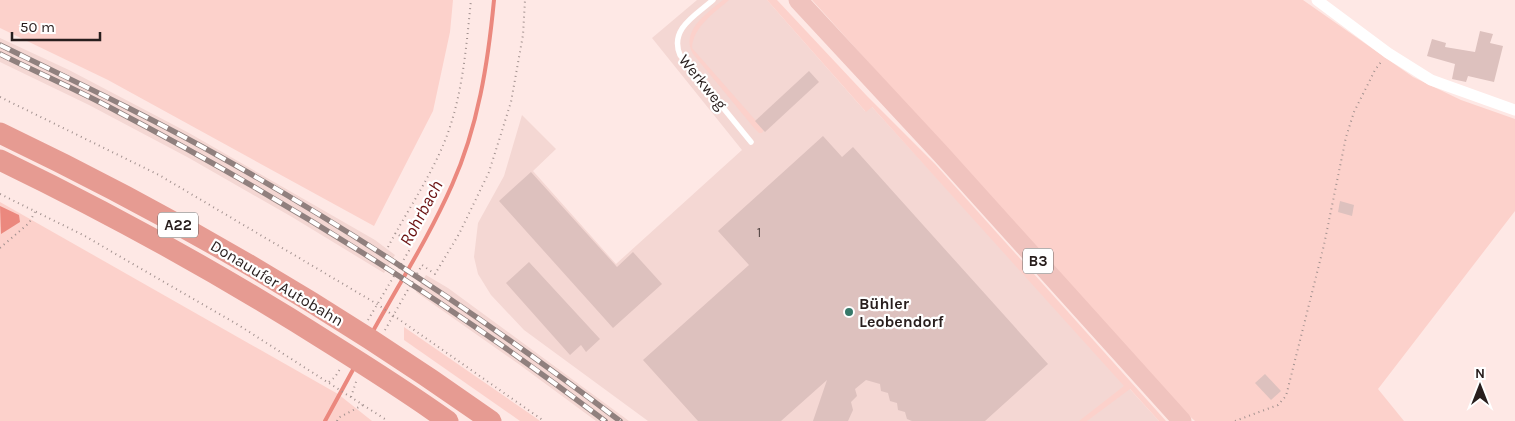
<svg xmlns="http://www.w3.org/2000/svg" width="1515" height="421" font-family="Karla,sans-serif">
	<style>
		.built { fill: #f4d7d3 }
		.green { fill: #fcd1cb }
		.water { fill: #eb887e }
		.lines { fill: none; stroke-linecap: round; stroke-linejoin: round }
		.stream { stroke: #eb887e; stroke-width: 4 }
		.building { fill: #ddc1be }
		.path { stroke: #a2918f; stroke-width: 2; stroke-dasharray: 1 4; stroke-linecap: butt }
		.service { stroke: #fff; stroke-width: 5.5 }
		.minor { stroke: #fff; stroke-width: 11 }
		.primary { stroke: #f0c3be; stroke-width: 19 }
		.motorway { stroke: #e69b92; stroke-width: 21 }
		.rail-casing { stroke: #90807e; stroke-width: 5.5 }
		.rail { stroke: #fff; stroke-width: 4; stroke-dasharray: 11; stroke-linecap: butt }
		.poi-dot { fill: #367869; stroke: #fff; stroke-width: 2 }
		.labels { text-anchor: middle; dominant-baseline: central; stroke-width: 4.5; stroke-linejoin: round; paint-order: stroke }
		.number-label { font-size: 14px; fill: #554745 }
		.shield { fill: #fff; stroke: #686261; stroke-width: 1 }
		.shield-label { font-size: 15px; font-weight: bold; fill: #281e1d }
		.street-label { font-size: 16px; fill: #281e1d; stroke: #fff }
		.poi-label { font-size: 16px; font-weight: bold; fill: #281e1d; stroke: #fff; text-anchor: start }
		.water-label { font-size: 18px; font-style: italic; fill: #6b1212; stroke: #fff }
	</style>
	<rect width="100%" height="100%" fill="#fee8e5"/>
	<g class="built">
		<polygon points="697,0 767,0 865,111 871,106 1159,421 648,421 524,330 491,295 478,274 474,257 478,223 504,176 522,115 556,149 533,171 616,264 742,150 652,38"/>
		<polygon points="0,38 69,70 189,133 375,240 395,255 384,273 292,217 189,158 89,105 0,62"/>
		<polygon points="426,275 448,288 629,421 596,421 520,365 416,292"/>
	</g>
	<g class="green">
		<polygon points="0,0 453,0 450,32 433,111 374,226 108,80 0,28"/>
		<path d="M723,0H729C714,13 693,27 692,48L764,130L762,133H759L755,129L693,54C680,31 707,13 723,0Z"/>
		<polygon points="767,0 777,0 867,96 935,164 1166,421 1159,421 1130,389 1087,421 1079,421 1124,386 872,107 866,112"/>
		<polygon points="812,0 1303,0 1413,77 1461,100 1515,119 1515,211 1378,389 1404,421 1195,421 1184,411"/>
		<polygon points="0,202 338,394 372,421 0,421"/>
		<polygon points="404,327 536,418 540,421 520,421 404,340"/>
	</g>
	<polygon class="water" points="0,206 19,215 20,222 1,234"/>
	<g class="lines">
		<g class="stream">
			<path d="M372,333C399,284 429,237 452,185C478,127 488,63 494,0"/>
			<polyline points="325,421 355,366"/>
		</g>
	</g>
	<g class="building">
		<polygon points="1480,31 1493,34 1490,43 1503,46 1494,82 1468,76 1466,82 1452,79 1455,64 1427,56 1432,39 1446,43 1445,47 1475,52"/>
		<polygon points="809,71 819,82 765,132 755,121"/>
		<polygon points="823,136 842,157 853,147 1048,364 985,421 912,421 907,419 905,412 898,410 897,403 890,401 888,393 881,391 880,384 866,380 855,389 857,396 851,402 853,410 848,421 813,421 827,380 781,421 698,421 643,360 749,265 718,231"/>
		<polygon points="531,172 617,267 633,252 662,284 613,328 499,201"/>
		<polygon points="1340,201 1354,205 1352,216 1338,212"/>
		<polygon points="529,262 600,339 586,352 581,345 570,355 506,283"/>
		<polygon points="1265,374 1281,391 1271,400 1255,383"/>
	</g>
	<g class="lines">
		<g class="path">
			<polyline points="0,97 159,175 377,304 544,421"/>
			<polyline points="0,194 83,235 240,326 388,421"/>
			<path d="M388,247C410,205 440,164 453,117C464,79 467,39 471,0"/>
			<polyline points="0,248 29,223 35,212"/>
			<polyline points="368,320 410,249 404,238 395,233"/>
			<polyline points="385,330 422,265 435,274 459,234 489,172 511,102 523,35 525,0"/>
			<polyline points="329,382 335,377 340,369"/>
			<polyline points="351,397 357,379"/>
			<polyline points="337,421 338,418 363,405"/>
			<polyline points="1235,421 1278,405 1286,396 1324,245 1346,137 1354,112 1375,70 1381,62"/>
		</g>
		<path class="service" d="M713,0C696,15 669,29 680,55L751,142"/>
		<polyline class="minor" points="1317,0 1388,53 1431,80 1515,110"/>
		<polyline class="primary" points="798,0 941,154 1182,421"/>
		<g class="motorway">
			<path d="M0,133C172,215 336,311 491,421"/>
			<path d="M0,160C114,215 224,276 331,344C371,369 410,394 448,421"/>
		</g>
		<defs>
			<g id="rail">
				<path d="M0,45C76,82 152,118 226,160C364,237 494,326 620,421"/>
				<path d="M0,54C36,72 73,88 109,107C283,198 449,302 605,421"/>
			</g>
		</defs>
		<use href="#rail" class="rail-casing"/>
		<use href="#rail" class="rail"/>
	</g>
	<circle class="poi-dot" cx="849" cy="312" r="5"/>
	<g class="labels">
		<g class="number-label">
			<text x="759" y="232">1</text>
		</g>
		<g class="shield">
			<rect x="158" y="212.5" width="40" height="25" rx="4"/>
			<rect x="1023" y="248.5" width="30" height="25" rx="4"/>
		</g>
		<g class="shield-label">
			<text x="178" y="225">A22</text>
			<text x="1038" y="261">B3</text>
		</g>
		<g class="street-label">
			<text transform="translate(703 82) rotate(51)">Werkweg</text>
			<text transform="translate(277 283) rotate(31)">Donauufer Autobahn</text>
		</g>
		<g class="poi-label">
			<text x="859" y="303">Bühler<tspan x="859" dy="18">Leobendorf</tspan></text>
		</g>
		<g class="water-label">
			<text transform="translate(421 213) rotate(-62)">Rohrbach</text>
		</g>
	</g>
	<g transform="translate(1480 386)" stroke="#ffffff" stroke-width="4" paint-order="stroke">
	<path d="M0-4L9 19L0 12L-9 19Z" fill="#281e1d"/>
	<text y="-8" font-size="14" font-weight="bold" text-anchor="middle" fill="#281e1d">N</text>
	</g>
	<path d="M12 32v8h88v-8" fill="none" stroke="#281e1d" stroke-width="2.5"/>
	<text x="20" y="32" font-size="15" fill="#281e1d" stroke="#ffffff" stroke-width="4" paint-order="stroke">50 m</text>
</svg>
